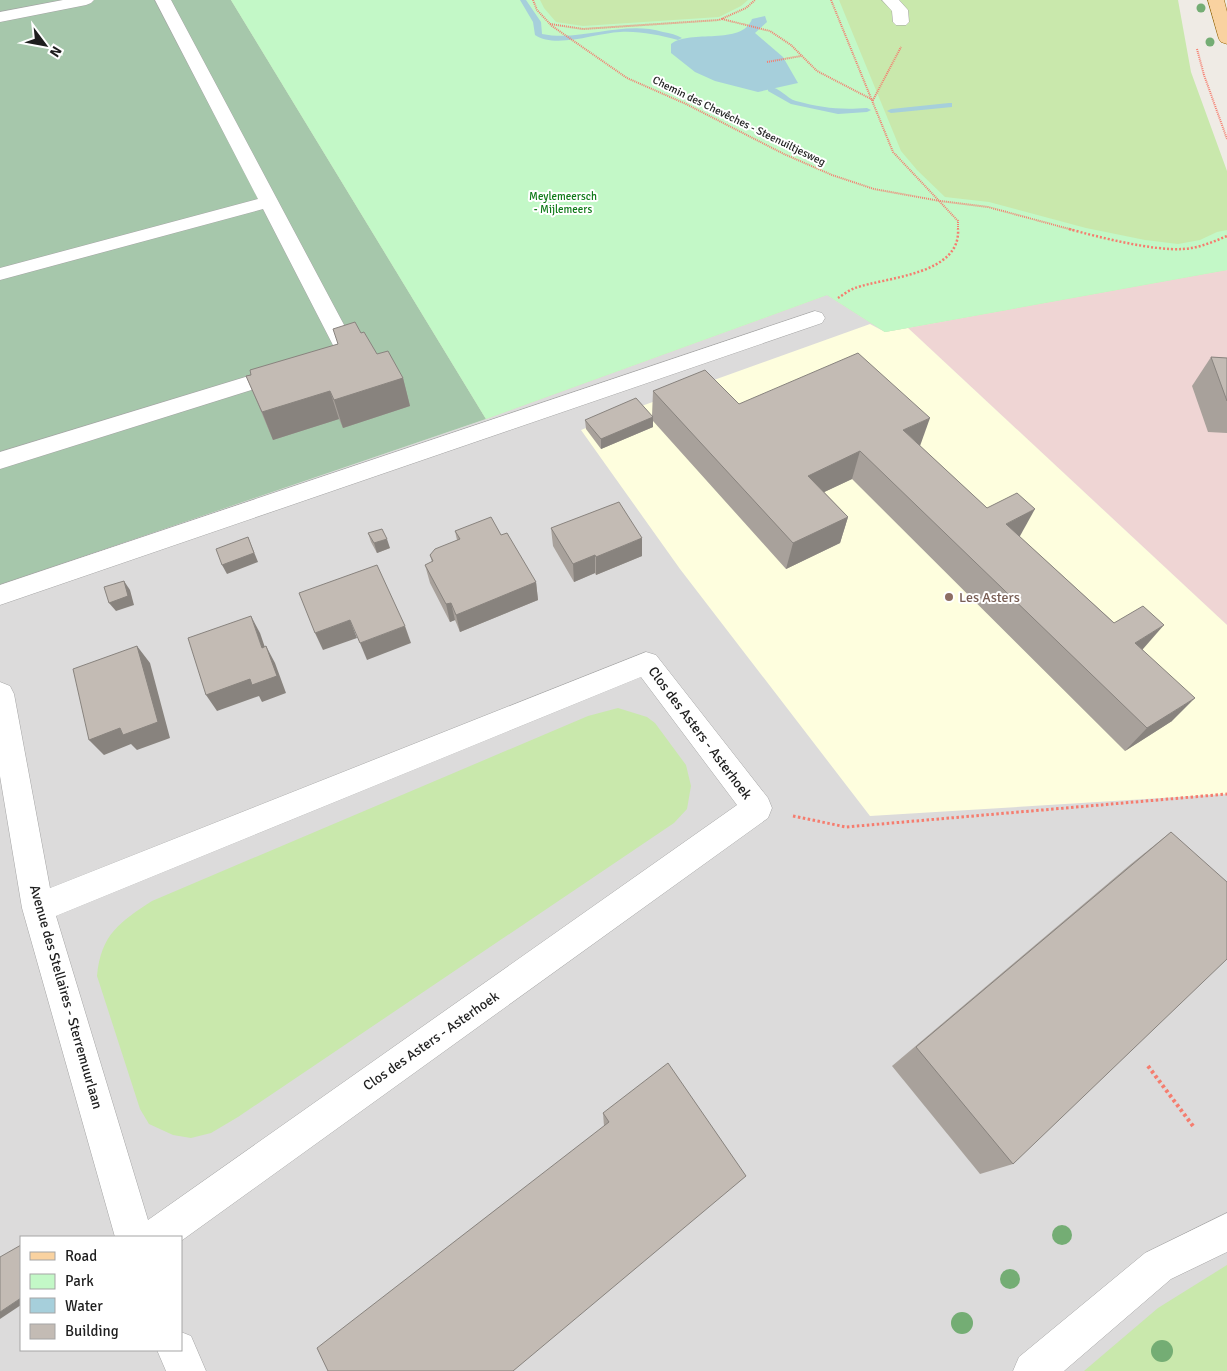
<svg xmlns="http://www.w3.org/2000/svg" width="1227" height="1371" font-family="Signika,sans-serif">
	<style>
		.residential { fill: #dcdbdb; fill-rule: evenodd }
		.commercial { fill: #efd5d4 }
		.education { fill: #fefede }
		.grass { fill: #c9e8ac }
		.cemetery { fill: #a6c7ab }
		.park { fill: #c3f8c7 }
		.water { fill: #a6cfdb }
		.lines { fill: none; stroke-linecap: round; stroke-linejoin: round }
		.stream { fill: #a6cfdb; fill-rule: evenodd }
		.minor-casing { stroke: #a5a5a5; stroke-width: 1 }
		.major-casing { stroke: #946405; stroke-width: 1 }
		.path-far3 { stroke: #f57d6f; stroke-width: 2; stroke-dasharray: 1 1; stroke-linecap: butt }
		.path-far2 { stroke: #f57d6f; stroke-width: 2.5; stroke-dasharray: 2 2; stroke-linecap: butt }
		.path-far1 { stroke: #f57d6f; stroke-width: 3; stroke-dasharray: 2.5 2.5; stroke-linecap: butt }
		.path { stroke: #f57d6f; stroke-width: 4; stroke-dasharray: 3 3; stroke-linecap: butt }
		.minor { fill: #fff; fill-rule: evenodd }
		.major { fill: #f9d2a0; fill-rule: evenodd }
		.tree { fill: #74ad74 }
		.wall { fill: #a8a19b }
		.shaded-wall { fill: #88837e }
		.building { fill: #c3bbb4; stroke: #88837e }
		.education-dot { fill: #8d6e63; stroke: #fff; stroke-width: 2 }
		.labels { text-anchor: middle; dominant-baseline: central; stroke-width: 4; stroke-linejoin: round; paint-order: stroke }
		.far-street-label { font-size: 11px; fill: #1e1e1e; stroke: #fff }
		.far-park-label { font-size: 11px; fill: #0f7a18; stroke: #fff }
		.education-label { font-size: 14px; fill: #785e54; stroke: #fff; text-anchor: start }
		.street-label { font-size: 14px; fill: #1e1e1e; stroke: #fff }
	</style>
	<rect width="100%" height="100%" fill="#efebe5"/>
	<path class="residential" d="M827,295L885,332L908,328L1227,625V1371H0V585L486,419ZM21,1237H181V1350H21Z"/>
	<polygon class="commercial" points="1227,270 1227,625 908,328"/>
	<polygon class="education" points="870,324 885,332 908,328 1227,625 1227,794 870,816 680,569 581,430 636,408"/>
	<g class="grass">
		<polygon points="231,0 1178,0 1191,72 1227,171 1227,270 885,332 827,295 486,419"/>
		<path d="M618,708L647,717L655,723L686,765L691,786L687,809L674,823L238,1117L211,1133L191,1138L173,1135L149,1124L140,1109L97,976C101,934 120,922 152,901L588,716Z"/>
		<polygon points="1227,1265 1227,1371 1084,1371 1158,1308"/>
	</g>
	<polygon class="cemetery" points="0,0 231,0 486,419 0,585"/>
	<polygon class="park" points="231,0 540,0 544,8 556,22 583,26 719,17 741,6 748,0 839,0 901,151 917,170 945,197 989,202 1086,228 1145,240 1178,244 1200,240 1217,232 1227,230 1227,270 885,332 827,295 486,419"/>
	<path class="water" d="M765,16L767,22L755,33L783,57L798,83L758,92L715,81L695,72L671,53V44C690,29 742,46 752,19Z"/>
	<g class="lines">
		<g class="stream">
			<path d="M520,0H526L541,22L542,34C582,42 623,20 663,32C670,33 677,35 682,38L678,40C658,35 641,31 620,32C596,33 556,49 535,35L533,22Z"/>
			<path d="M768,87C779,86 786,98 796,101C822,108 840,110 867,108L871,110L867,112L838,114L791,104L768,91Z"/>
			<polygon points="949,103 952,103 952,107 891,113 887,111 891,109"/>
		</g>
		<defs>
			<g id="minor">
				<polygon points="63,0 94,0 91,3 86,5 0,22 0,12"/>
				<polygon points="155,0 171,0 359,353 356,358 338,363 330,361 327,356 330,351 335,349 263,209 0,280 0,268 258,199"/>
				<polygon points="882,0 899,0 908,10 909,22 906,25 896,25 893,22 892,11"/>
				<polygon points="815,311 822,313 825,318 822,323 0,605 0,585"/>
				<polygon points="285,365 293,367 296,372 293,377 0,469 0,452"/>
				<path d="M646,652L656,655L768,798L772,808L768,818L181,1241V1237H115L22,908L0,776V682L10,686L14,694L50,888ZM641,677L737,805L148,1220L56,916Z"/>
				<polygon points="1227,1213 1227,1252 1171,1279 1064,1371 1013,1371 1019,1357 1145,1253"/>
				<polygon points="181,1332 191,1336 206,1371 166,1371 157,1350 181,1350"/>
			</g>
			<polygon id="major" points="1208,0 1224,0 1227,12 1227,44 1221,42 1219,39"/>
		</defs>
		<use href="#minor" class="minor-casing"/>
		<use href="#major" class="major-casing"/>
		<g class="path-far3">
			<polyline points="533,0 537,10 552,26 627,78 686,104 784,154 832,175 874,189 940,201 988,207 1073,230"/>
			<polyline points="831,0 893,152 958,221 958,230"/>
			<polyline points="722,19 770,31 791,45 817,71 873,100 901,47"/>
			<polyline points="550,24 583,29 719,20 746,8 755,0"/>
			<polyline points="1197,49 1204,75 1227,139"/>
			<polyline points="767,62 801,56"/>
		</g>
		<g class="path-far2">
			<path d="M1069,229C1098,237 1153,251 1183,249C1199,248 1213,242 1227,236"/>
			<path d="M838,298C843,295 849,290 855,288C886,277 961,275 958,229"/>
		</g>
		<polyline class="path-far1" points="793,816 846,827 1227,794"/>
		<polyline class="path" points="1148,1066 1193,1126"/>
		<use href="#minor" class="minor"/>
		<use href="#major" class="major"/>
	</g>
	<g class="tree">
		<circle cx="1201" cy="8" r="4.5"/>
		<circle cx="1210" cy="42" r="4.5"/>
		<circle cx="1062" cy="1235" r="10"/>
		<circle cx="1010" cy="1279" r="10"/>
		<circle cx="962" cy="1323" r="11"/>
		<circle cx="1162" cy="1351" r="11"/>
	</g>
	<g class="wall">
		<polygon points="361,333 377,354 403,378 410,406 343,428 339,419 273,440 246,376 338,344"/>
		<polygon points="1211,357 1227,358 1227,433 1208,432 1192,386"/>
		<polygon points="653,391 739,404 920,446 987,508 1020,536 1020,537 1143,649 1143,650 1172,721 1125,751 852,479 824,492 848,517 840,543 786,569 653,421 653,427 601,449 586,429 585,420 652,416"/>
		<polygon points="551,528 642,556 596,575 595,573 574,582 553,546"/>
		<polygon points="455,531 501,535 536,582 538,600 460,632 455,620 450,622 430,583 425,565 432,562 430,555 457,540"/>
		<polygon points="368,533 390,548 377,553 371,542"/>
		<polygon points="1171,832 1013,1164 980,1174 892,1066 1131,864"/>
		<polygon points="603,1113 746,1176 604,1126"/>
	</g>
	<g class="shaded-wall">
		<polygon points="403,378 410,406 343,428 334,400"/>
		<polygon points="330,391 339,419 273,440 262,412"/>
		<polygon points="653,417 653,427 601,449 601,439"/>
		<polygon points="930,418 920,446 903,430"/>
		<polygon points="860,451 852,479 801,503 808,476"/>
		<polygon points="1035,509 1020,536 992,551 1006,524"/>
		<polygon points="848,517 840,543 786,569 793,543"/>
		<polygon points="248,537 258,562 227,574 222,565"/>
		<polygon points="642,538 642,556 596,575 596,557"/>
		<polygon points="387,539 390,548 377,553 374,543"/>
		<polygon points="595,555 595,573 574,582 573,564"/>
		<polygon points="124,581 130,590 134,605 116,611 109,603"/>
		<polygon points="536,582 538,600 460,632 456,615"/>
		<polygon points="451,603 455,620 450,622 446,604"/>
		<polygon points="251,616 260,633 271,665 262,648"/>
		<polygon points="350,620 357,638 323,650 315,633"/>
		<polygon points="1164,625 1143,649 1115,667 1135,643"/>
		<polygon points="405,626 411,643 367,660 360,643"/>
		<polygon points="137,646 150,663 170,738 137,750 131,744 104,755 89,740"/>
		<polygon points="266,646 275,663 286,693 262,702 259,696 217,711 206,695"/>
		<polygon points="1195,698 1172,721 1125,751 1147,728"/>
		<polygon points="21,1298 21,1305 0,1319 0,1312"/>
	</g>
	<g class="building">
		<polygon points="355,322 361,333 364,332 377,354 388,351 403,378 334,400 330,391 262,412 246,376 251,375 250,370 338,344 333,329"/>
		<polygon points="858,353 930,418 903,430 987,508 1017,493 1035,509 1006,524 1114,623 1143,606 1164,625 1135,643 1195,698 1147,728 860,451 808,476 848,517 793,543 653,391 705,370 739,404"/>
		<polygon points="1211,357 1227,358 1227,401"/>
		<polygon points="636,398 653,417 601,439 585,420"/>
		<polygon points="619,502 642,538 596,557 595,555 573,564 551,528"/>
		<polygon points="491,517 501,535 507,533 536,582 456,615 451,603 446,604 425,565 433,561 430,555 435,549 460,539 455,531"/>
		<polygon points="382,529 387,539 374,543 368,533"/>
		<polygon points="248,537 254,553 222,565 216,549"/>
		<polygon points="377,565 405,626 360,643 350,620 315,633 299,593"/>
		<polygon points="124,581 128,596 109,603 104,587"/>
		<polygon points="251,616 262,648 266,646 277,676 252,685 250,679 206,695 188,638"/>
		<polygon points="137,646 158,722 123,735 120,728 89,740 73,669"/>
		<polygon points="1171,832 1227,882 1227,959 1013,1164 916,1047"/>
		<polygon points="668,1063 746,1176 513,1371 328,1371 317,1348 609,1122 603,1113"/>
		<polygon points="21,1245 21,1298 0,1312 0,1257"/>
	</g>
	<circle class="education-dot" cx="949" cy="597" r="5"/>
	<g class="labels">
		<g class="far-street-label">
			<text transform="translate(739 121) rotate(26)">Chemin des Chevêches - Steenuiltjesweg</text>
		</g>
		<g class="far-park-label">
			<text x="563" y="196">Meylemeersch<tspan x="563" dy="13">- Mijlemeers</tspan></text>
		</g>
		<g class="education-label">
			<text x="959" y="597">Les Asters</text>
		</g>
		<g class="street-label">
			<text transform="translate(700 733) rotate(53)">Clos des Asters - Asterhoek</text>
			<text transform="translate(66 997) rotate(74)">Avenue des Stellaires - Sterremuurlaan</text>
			<text transform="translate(431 1041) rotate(-35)">Clos des Asters - Asterhoek</text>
		</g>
	</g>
	<rect x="20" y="1236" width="162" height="115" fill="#ffffff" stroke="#a5a5a5"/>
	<rect x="30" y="1252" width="25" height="8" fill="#f9d2a0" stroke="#a5a5a5"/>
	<text x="65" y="1261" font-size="15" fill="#1e1e1e">Road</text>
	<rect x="30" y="1274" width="25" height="15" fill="#c3f8c7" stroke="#a5a5a5"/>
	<text x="65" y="1286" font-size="15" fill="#1e1e1e">Park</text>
	<rect x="30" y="1298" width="25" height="15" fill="#a6cfdb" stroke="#a5a5a5"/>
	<text x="65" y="1311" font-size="15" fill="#1e1e1e">Water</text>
	<rect x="30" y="1324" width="25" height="15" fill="#c3bbb4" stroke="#a5a5a5"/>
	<text x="65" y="1336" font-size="15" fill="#1e1e1e">Building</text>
	<g transform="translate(45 45) rotate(122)" stroke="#ffffff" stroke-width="4" paint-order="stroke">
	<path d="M0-4L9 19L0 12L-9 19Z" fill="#1e1e1e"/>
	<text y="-8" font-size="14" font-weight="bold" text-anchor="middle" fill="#1e1e1e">N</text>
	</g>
</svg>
